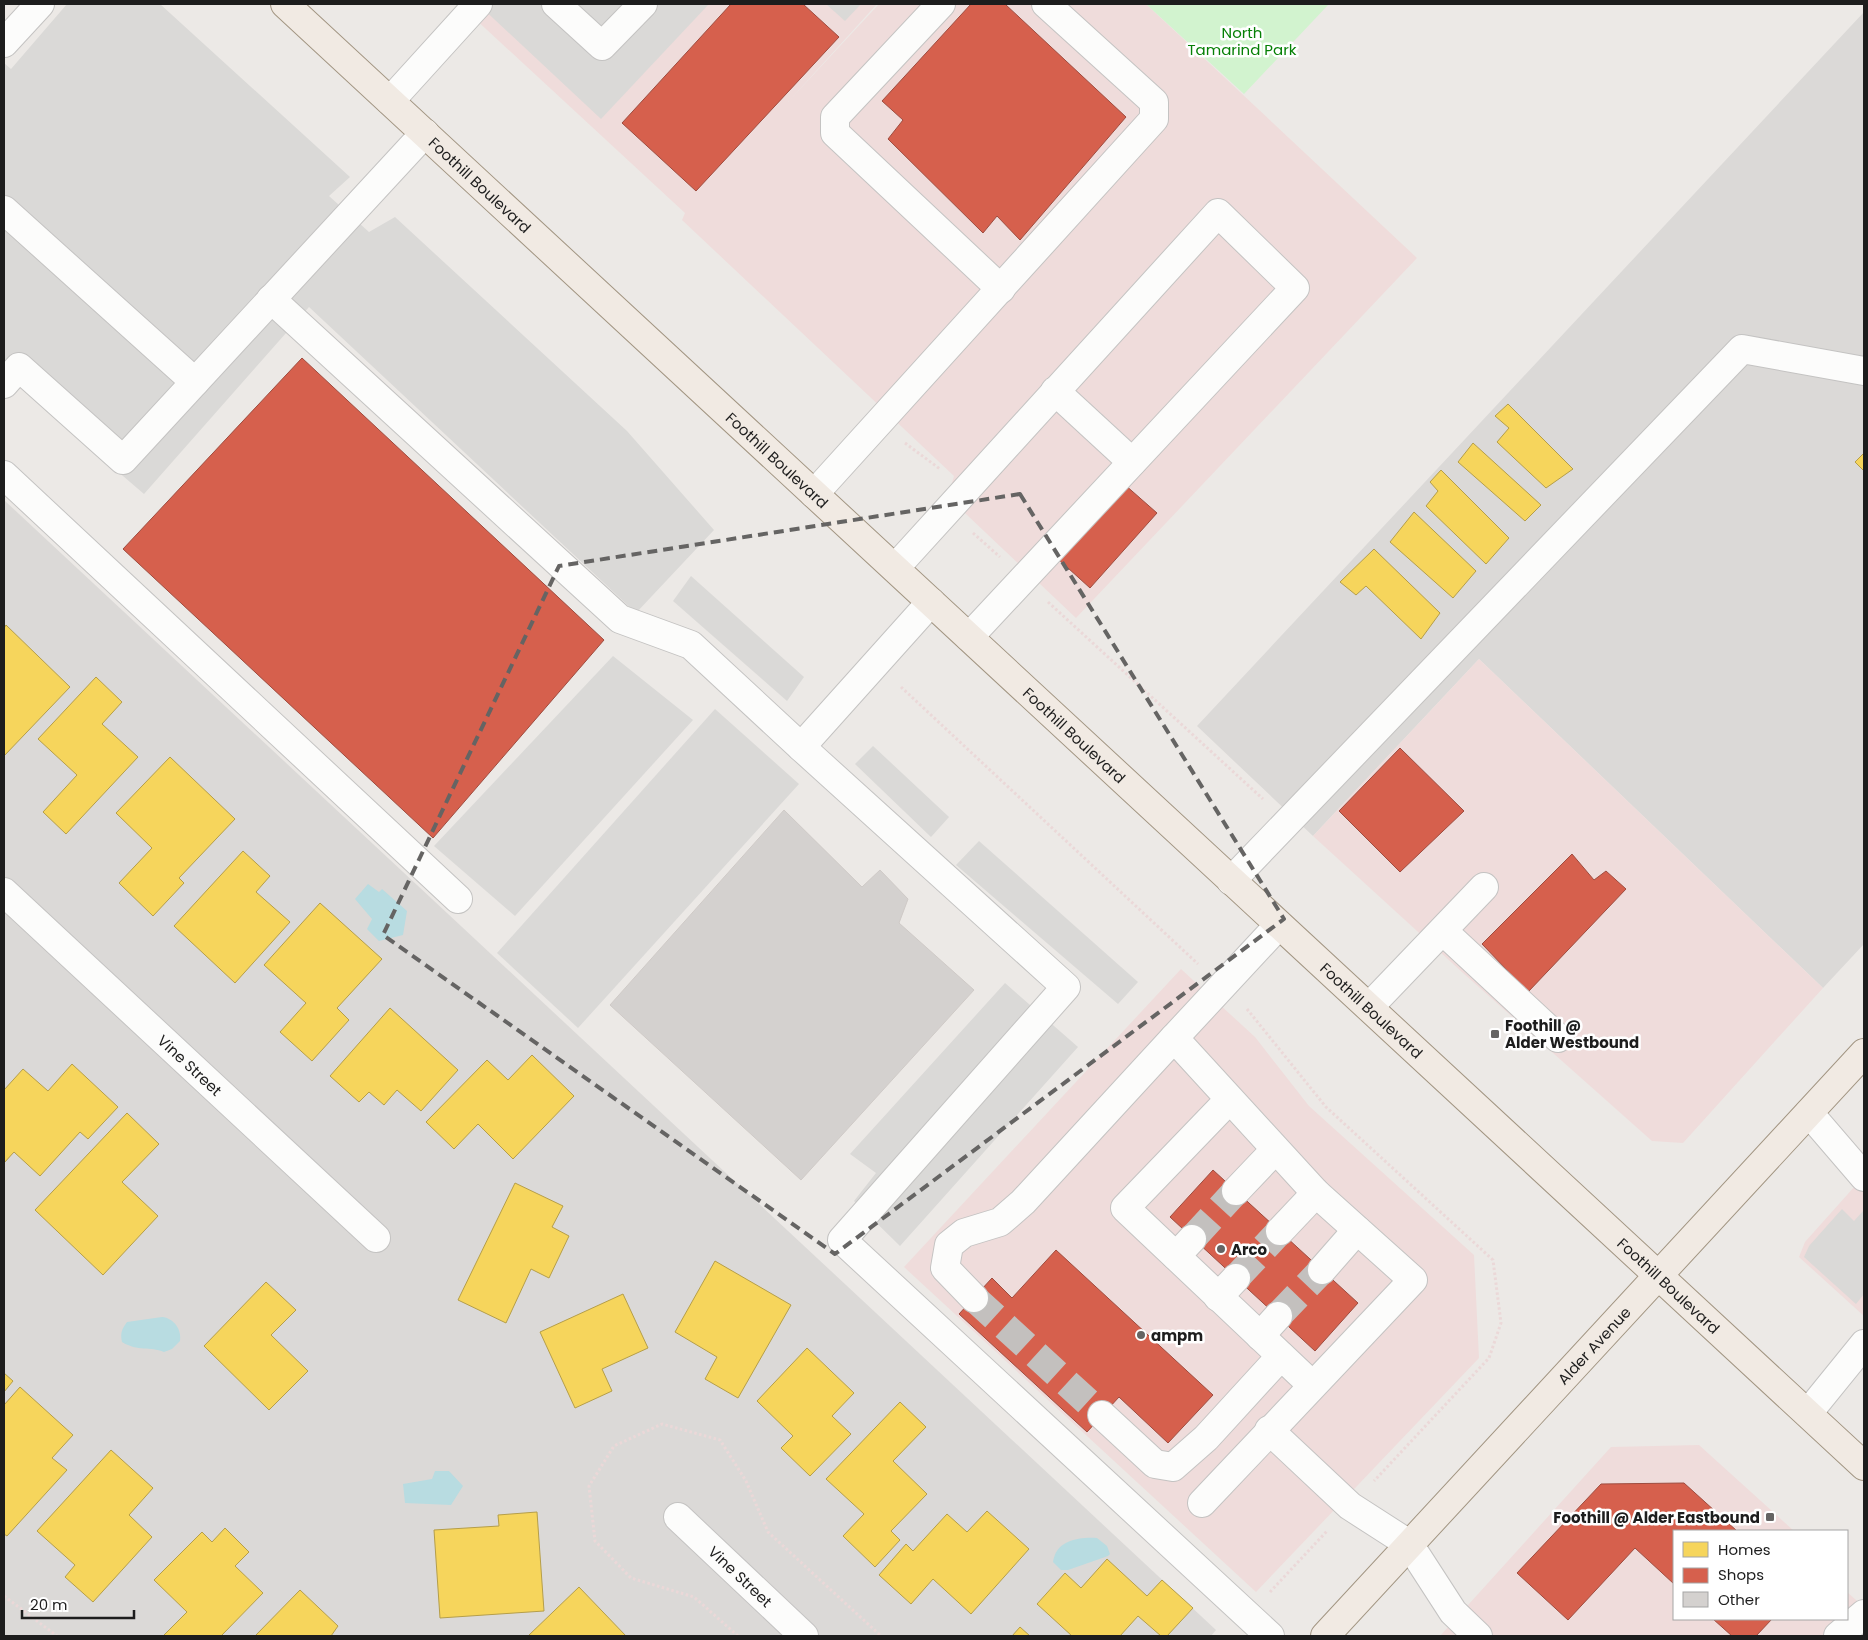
<svg xmlns="http://www.w3.org/2000/svg" width="1868" height="1640" font-family="Poppins,sans-serif">
	<style>
		.residential { fill: #dbd9d7 }
		.commercial { fill: #efdcdb }
		.park { fill: #d2f3cf }
		.parking { fill: #dad9d7 }
		.water { fill: #b8dce1 }
		.homes { fill: #f6d55c; stroke: #b59e49 }
		.shops { fill: #d6604d; stroke: #9e4c3f }
		.building { fill: #d4d1cf; stroke: #cfcac7 }
		.lines { fill: none; stroke-linecap: round; stroke-linejoin: round }
		.minor-tunnel { stroke: #c3c0be; stroke-width: 28; stroke-dasharray: 28 14; stroke-linecap: butt }
		.minor-casing { stroke: #c4c3c2; stroke-width: 30 }
		.major-casing { stroke: #a29582; stroke-width: 30 }
		.path { stroke: #ebd8d8; stroke-width: 3; stroke-dasharray: 2.5 2.5; stroke-linecap: butt }
		.minor { stroke: #fcfcfb; stroke-width: 28 }
		.major { stroke: #f1eae3; stroke-width: 28 }
		.marked { fill: none; stroke: #656463; stroke-width: 4; stroke-dasharray: 10 6; stroke-linejoin: round }
		.poi-dot { fill: #656463; stroke: #fff; stroke-width: 2 }
		.labels { text-anchor: middle; dominant-baseline: central; stroke-width: 5; stroke-linejoin: round; paint-order: stroke }
		.park-label { font-size: 15px; fill: #068006; stroke: #fff }
		.street-label { font-size: 15px; fill: #1d1d1d; stroke: #fff }
		.poi-label { font-size: 15px; font-weight: bold; fill: #1d1d1d; stroke: #fff; text-anchor: start }
	</style>
	<rect width="100%" height="100%" fill="#ece9e6"/>
	<g class="residential">
		<polygon points="1864,12 1864,944 1823,988 1479,659 1313,836 1197,726"/>
		<polygon points="4,500 491,954 1216,1630 1211,1636 4,1636"/>
	</g>
	<g class="commercial">
		<polygon points="459,4 877,4 788,102 879,4 1146,4 1417,258 1076,618 948,497 954,476 682,220 685,213"/>
		<polygon points="1479,659 1823,988 1683,1143 1652,1141 1463,973 1313,836"/>
		<polygon points="1181,969 1255,1037 1309,1106 1474,1255 1479,1358 1256,1592 904,1267"/>
		<polygon points="1864,1176 1864,1316 1799,1257 1805,1242"/>
		<polygon points="1699,1445 1794,1531 1674,1531 1674,1619 1847,1619 1847,1592 1864,1607 1864,1636 1440,1636 1611,1447"/>
	</g>
	<polygon class="park" points="1146,4 1329,4 1244,94"/>
	<g class="parking">
		<polygon points="67,4 160,4 350,177 329,196 369,232 395,217 627,431 714,530 636,613 309,307 144,494 4,374 4,63 11,69"/>
		<polygon points="478,4 709,4 601,119"/>
		<polygon points="826,4 861,4 845,21"/>
		<polygon points="691,576 804,677 787,701 673,601"/>
		<polygon points="613,656 693,720 515,916 434,846"/>
		<polygon points="715,709 799,784 578,1028 497,953"/>
		<polygon points="873,746 949,817 931,837 855,764"/>
		<polygon points="979,841 1138,982 1118,1004 956,865"/>
		<polygon points="1005,983 1078,1047 900,1246 854,1201 876,1173 850,1154"/>
		<polygon points="1842,1209 1854,1221 1864,1210 1864,1294 1856,1304 1804,1257 1809,1246"/>
	</g>
	<g class="water">
		<polygon points="368,884 379,892 382,889 407,911 403,935 379,941 367,929 372,919 355,899"/>
		<path d="M162,1317C174,1318 182,1330 180,1341L172,1349L164,1352C150,1346 138,1352 122,1342C120,1333 122,1329 127,1322Z"/>
		<polygon points="435,1471 449,1471 463,1486 451,1505 405,1503 403,1484 432,1479"/>
		<path d="M1097,1538L1107,1546L1110,1554L1108,1556L1068,1570H1061L1053,1562C1056,1540 1079,1537 1097,1538Z"/>
	</g>
	<g class="homes">
		<polygon points="1508,404 1573,469 1546,488 1497,442 1509,428 1495,416"/>
		<polygon points="1473,443 1541,505 1525,521 1458,462"/>
		<polygon points="1864,453 1864,471 1855,462"/>
		<polygon points="1441,470 1509,538 1486,564 1426,506 1438,491 1430,482"/>
		<polygon points="1414,512 1476,571 1453,598 1390,542"/>
		<polygon points="1374,549 1440,613 1421,639 1366,586 1356,595 1340,582"/>
		<polygon points="6,625 70,687 4,756 4,628"/>
		<polygon points="96,677 122,702 102,724 138,757 66,834 43,812 77,775 38,739"/>
		<polygon points="170,757 235,819 179,878 184,883 153,916 119,883 152,848 116,813"/>
		<polygon points="243,851 270,876 256,892 290,922 235,983 174,926"/>
		<polygon points="320,903 382,959 337,1008 349,1020 312,1061 280,1032 306,1003 264,965"/>
		<polygon points="390,1008 458,1070 421,1111 397,1090 384,1105 369,1092 359,1102 330,1076"/>
		<polygon points="532,1055 574,1096 513,1159 478,1124 454,1149 426,1122 487,1060 508,1080"/>
		<polygon points="72,1064 118,1107 88,1139 80,1132 40,1176 14,1152 4,1163 4,1090 23,1069 48,1091"/>
		<polygon points="127,1113 159,1144 122,1182 158,1216 103,1275 35,1210"/>
		<polygon points="515,1183 563,1206 552,1227 569,1236 549,1278 531,1269 506,1323 458,1300"/>
		<polygon points="715,1261 791,1305 738,1398 705,1379 717,1357 675,1332"/>
		<polygon points="266,1282 296,1310 271,1335 308,1371 269,1410 204,1346"/>
		<polygon points="623,1294 648,1348 602,1369 612,1391 575,1408 540,1332"/>
		<polygon points="807,1348 854,1393 832,1416 851,1434 810,1476 781,1448 793,1436 757,1401"/>
		<polygon points="4,1373 13,1381 4,1392"/>
		<polygon points="20,1387 73,1435 52,1458 67,1470 7,1536 4,1534 4,1405"/>
		<polygon points="900,1402 926,1427 893,1461 927,1494 891,1531 900,1540 875,1567 843,1536 864,1514 826,1479"/>
		<polygon points="111,1450 153,1488 129,1515 152,1537 93,1602 65,1577 75,1565 37,1531"/>
		<polygon points="987,1511 1029,1549 971,1614 933,1579 911,1604 879,1575 906,1544 913,1551 947,1514 967,1532"/>
		<polygon points="537,1512 544,1611 440,1618 434,1530 499,1526 498,1515"/>
		<polygon points="225,1528 249,1552 235,1566 263,1593 221,1636 163,1636 187,1612 154,1580 202,1532 212,1542"/>
		<polygon points="1107,1559 1147,1596 1162,1580 1193,1608 1167,1636 1161,1636 1138,1616 1120,1636 1072,1636 1037,1604 1065,1573 1081,1588"/>
		<polygon points="579,1587 626,1636 528,1636"/>
		<polygon points="300,1590 338,1626 331,1636 255,1636"/>
		<polygon points="1020,1627 1030,1636 1012,1636"/>
	</g>
	<g class="shops">
		<polygon points="731,4 803,4 839,37 696,191 622,123"/>
		<polygon points="971,4 1005,4 1126,117 1020,240 997,216 983,233 888,139 903,120 882,101"/>
		<polygon points="302,358 604,640 433,838 123,549"/>
		<polygon points="1124,484 1157,513 1090,588 1057,558"/>
		<polygon points="1400,748 1464,811 1400,872 1339,811"/>
		<polygon points="1572,854 1594,880 1606,871 1626,889 1528,992 1482,944"/>
		<polygon points="1213,1170 1358,1303 1315,1351 1170,1217"/>
		<polygon points="1056,1250 1213,1395 1168,1443 1119,1397 1087,1432 959,1314 992,1278 1012,1298"/>
		<polygon points="1684,1483 1737,1531 1674,1531 1674,1584 1635,1548 1568,1620 1517,1573 1601,1484"/>
		<polygon points="1713,1619 1772,1619 1756,1636 1732,1636"/>
	</g>
	<polygon class="building" points="784,810 862,887 880,870 908,899 899,923 974,990 801,1180 610,1005"/>
	<g class="lines">
		<g class="minor-tunnel">
			<polyline points="1192,1239 1236,1191"/>
			<polyline points="1236,1278 1280,1231"/>
			<polyline points="974,1298 1102,1415"/>
			<polyline points="1278,1316 1322,1270"/>
		</g>
		<defs>
			<g id="minor">
				<polyline points="556,4 602,46 643,4"/>
				<polyline points="941,4 835,117 835,133 1001,289"/>
				<polyline points="4,43 40,4"/>
				<polyline points="390,101 478,4"/>
				<polyline points="4,210 195,382"/>
				<polyline points="271,299 620,619 691,645 801,747 931,602"/>
				<polyline points="4,384 19,367 123,460 425,133"/>
				<polyline points="1055,391 1132,462"/>
				<polyline points="4,475 458,899"/>
				<polyline points="814,494 1154,119 1154,102 1046,4"/>
				<polyline points="895,568 1218,213 1295,288 969,637"/>
				<polyline points="801,747 1066,987 842,1240 1270,1636"/>
				<polyline points="1231,881 1742,349 1864,371"/>
				<path id="s1" d="M4,892L376,1238"/>
				<polyline points="1443,931 1558,1038"/>
				<polyline points="1369,1007 1484,887"/>
				<polyline points="1229,1100 1125,1208 1312,1385"/>
				<polyline points="1809,1113 1864,1177"/>
				<polyline points="1236,1191 1275,1150"/>
				<polyline points="1280,1231 1316,1193"/>
				<polyline points="1176,1256 1192,1239"/>
				<polyline points="1322,1270 1357,1230"/>
				<polyline points="1218,1297 1236,1278"/>
				<polyline points="974,1298 945,1268 949,1245 964,1233 1000,1222 1023,1202 1174,1038"/>
				<polyline points="1260,1336 1278,1316"/>
				<polyline points="1808,1413 1864,1344"/>
				<polyline points="1102,1415 1155,1464 1173,1467 1206,1438 1281,1356"/>
				<polyline points="1269,1430 1350,1506 1409,1544 1453,1612 1478,1636"/>
				<polyline points="1202,1503 1413,1280 1316,1193 1174,1038 1279,925"/>
				<path id="s2" d="M678,1517L804,1636"/>
				<polyline points="1838,1636 1864,1614"/>
			</g>
			<g id="major">
				<path id="s3" d="M285,4L1864,1466"/>
				<path id="s4" d="M1325,1636L1864,1053"/>
			</g>
		</defs>
		<use href="#minor" class="minor-casing"/>
		<use href="#major" class="major-casing"/>
		<g class="path">
			<polyline points="905,443 940,469"/>
			<polyline points="973,533 1000,557"/>
			<polyline points="1048,602 1263,799"/>
			<polyline points="901,687 1198,964"/>
			<polyline points="1247,1009 1326,1107 1493,1260 1501,1323 1489,1358 1374,1481"/>
			<polyline points="1270,1592 1327,1531"/>
			<polyline points="4,1596 57,1636"/>
			<polyline points="738,1636 694,1597 631,1578 595,1541 589,1486 614,1446 662,1424 720,1440 746,1481 768,1532 881,1636"/>
		</g>
		<use href="#minor" class="minor"/>
		<use href="#major" class="major"/>
	</g>
	<path class="marked" d="M1020,494L1284,919L835,1254L383,935L559,566Z"/>
	<g class="poi-dot">
		<rect x="1490" y="1029" width="10" height="10" rx="2.5"/>
		<circle cx="1221" cy="1249" r="5"/>
		<circle cx="1141" cy="1335" r="5"/>
		<rect x="1765" y="1512" width="10" height="10" rx="2.5"/>
	</g>
	<g class="labels">
		<g class="park-label">
			<text x="1242" y="32">North<tspan x="1242" dy="17">Tamarind Park</tspan></text>
		</g>
		<g class="street-label">
			<text stroke="none"><textPath href="#s3" startOffset="266">Foothill Boulevard</textPath></text>
			<text stroke="none"><textPath href="#s3" startOffset="671">Foothill Boulevard</textPath></text>
			<text stroke="none"><textPath href="#s3" startOffset="1076">Foothill Boulevard</textPath></text>
			<text stroke="none"><textPath href="#s3" startOffset="1481">Foothill Boulevard</textPath></text>
			<text stroke="none"><textPath href="#s1" startOffset="254">Vine Street</textPath></text>
			<text stroke="none"><textPath href="#s3" startOffset="1886">Foothill Boulevard</textPath></text>
			<text stroke="none"><textPath href="#s4" startOffset="396">Alder Avenue</textPath></text>
			<text stroke="none"><textPath href="#s2" startOffset="86">Vine Street</textPath></text>
		</g>
		<g class="poi-label">
			<text x="1505" y="1025">Foothill @<tspan x="1505" dy="17">Alder Westbound</tspan></text>
			<text x="1231" y="1249">Arco</text>
			<text x="1151" y="1335">ampm</text>
			<text x="1760" y="1517" text-anchor="end">Foothill @ Alder Eastbound</text>
		</g>
	</g>
	<rect width="1868" height="1640" fill="none" stroke="#1d1d1d" stroke-width="10"/>
	<rect x="1673" y="1530" width="175" height="90" fill="#ffffff" stroke="#a5a5a5"/>
	<rect x="1683" y="1542" width="25" height="15" fill="#f6d55c" stroke="#a5a5a5"/>
	<text x="1718" y="1555" font-size="15" fill="#1d1d1d">Homes</text>
	<rect x="1683" y="1568" width="25" height="15" fill="#d6604d" stroke="#a5a5a5"/>
	<text x="1718" y="1580" font-size="15" fill="#1d1d1d">Shops</text>
	<rect x="1683" y="1592" width="25" height="15" fill="#d4d1cf" stroke="#a5a5a5"/>
	<text x="1718" y="1605" font-size="15" fill="#1d1d1d">Other</text>
	<path d="M22 1610v8h112v-8" fill="none" stroke="#1d1d1d" stroke-width="2.5"/>
	<text x="30" y="1610" font-size="15" fill="#1d1d1d" stroke="#ffffff" stroke-width="4" paint-order="stroke">20 m</text>
</svg>
